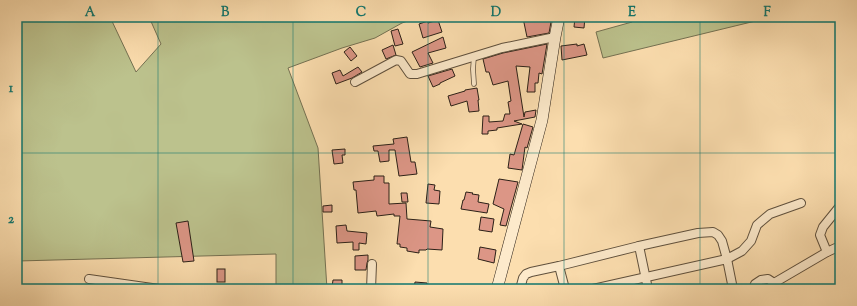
<svg xmlns="http://www.w3.org/2000/svg" width="857" height="306" font-family="'Sorts Mill Goudy',serif">
	<style>
		.green { fill: #bcc28d; stroke: #747152 }
		.building { fill: #dc9686; stroke: #2b2017 }
		.lines { fill: none; stroke-linecap: round; stroke-linejoin: round }
		.lane-casing { stroke: #5f503d; stroke-width: 5.5 }
		.street-casing { stroke: #5f503d; stroke-width: 10 }
		.secondary-casing { stroke: #2b2017; stroke-width: 12 }
		.lane { stroke: #fdeacb; stroke-width: 4 }
		.street { stroke: #fdeacb; stroke-width: 8 }
		.secondary { stroke: #fdeacb; stroke-width: 11 }
		.grid { fill: none; stroke: #0f766e; stroke-width: 1; stroke-opacity: 0.55 }
		.neatline { fill: none; stroke: #0f766e; stroke-width: 1.5 }
		.grid-label { font-size: 13px; text-anchor: middle; font-weight: bold; fill: #0f766e }
	</style>
	<rect width="100%" height="100%" fill="#fcdeaf"/>
	<filter id="stains"><feTurbulence type="fractalNoise" baseFrequency=".005" numOctaves="4"/><feColorMatrix values="0 0 0 0 .2 0 0 0 0 .09 0 0 0 0 .02 0 0 0 .5 -.17"/></filter>
	<radialGradient id="worn" r=".72"><stop offset=".6" stop-color="#630" stop-opacity="0"/><stop offset="1" stop-color="#630" stop-opacity=".3"/></radialGradient>
	<g class="green">
		<polygon points="17,17 110,17 136,72 161,44 149,17 419,17 402,23 375,38 342,48 288,68 318,148 327,289 283,289 276,285 276,254 18,261 17,257"/>
		<polygon points="630,17 772,17 603,58 596,32 632,22"/>
	</g>
	<g class="building">
		<polygon points="528,17 550,17 551,22 549,33 527,37 523,18"/>
		<polygon points="575,17 585,17 584,28 574,27"/>
		<polygon points="438,20 442,32 423,38 419,24 428,21 428,23"/>
		<polygon points="398,29 403,44 395,46 391,31"/>
		<polygon points="443,37 446,48 428,53 433,63 420,67 412,52"/>
		<polygon points="547,44 542,74 539,73 538,83 535,83 535,92 527,92 530,67 516,66 524,117 525,112 536,110 535,117 514,121 522,124 497,128 497,130 488,131 488,134 482,134 483,116 489,116 489,122 503,121 505,114 510,114 508,102 511,101 508,81 493,85 489,72 486,72 483,59 503,53"/>
		<polygon points="577,44 577,46 584,44 587,55 562,60 561,46"/>
		<polygon points="393,45 396,55 386,59 382,50"/>
		<polygon points="350,47 357,56 351,61 344,52"/>
		<polygon points="358,67 362,72 352,78 336,84 332,73 340,70 343,76"/>
		<polygon points="452,69 455,76 440,83 440,84 433,87 428,76"/>
		<polygon points="477,88 479,100 478,100 479,111 469,112 467,101 451,106 448,96 465,91 465,90"/>
		<polygon points="523,124 533,127 527,148 525,147 522,170 508,168 510,154 514,155"/>
		<polygon points="407,137 411,162 415,162 417,174 399,176 395,150 389,150 389,161 380,162 378,151 374,151 373,146 394,144 393,139"/>
		<polygon points="345,149 345,155 342,155 343,163 334,164 332,150"/>
		<polygon points="374,176 384,176 384,183 389,183 389,204 406,203 407,219 431,221 430,227 443,229 442,250 427,249 426,250 419,250 419,253 407,251 407,248 400,247 400,244 397,244 400,216 394,216 394,214 377,216 376,211 358,213 356,190 354,190 353,182 374,180"/>
		<polygon points="499,179 518,182 506,226 500,225 504,209 493,204"/>
		<polygon points="428,184 435,185 434,190 440,191 439,204 426,203"/>
		<polygon points="466,192 473,193 472,194 479,195 478,202 489,204 487,213 461,209 463,200 464,200"/>
		<polygon points="401,193 407,193 408,202 402,202"/>
		<polygon points="332,205 332,212 323,212 323,206"/>
		<polygon points="481,217 494,219 492,232 479,230"/>
		<polygon points="188,221 194,261 183,262 176,223"/>
		<polygon points="346,225 347,231 367,233 366,244 359,243 359,250 353,250 353,242 337,243 336,226"/>
		<polygon points="480,247 496,250 494,263 478,259"/>
		<polygon points="368,255 368,260 367,263 366,270 355,270 355,256"/>
		<rect x="217" y="269" width="8" height="13"/>
		<polygon points="333,280 342,280 342,287 332,287"/>
		<polygon points="415,282 427,283 426,289 414,289"/>
	</g>
	<g class="lines">
		<defs>
			<polyline id="lane" points="474,84 473,69 474,56"/>
			<g id="street">
				<polyline points="355,82 396,60 401,61 410,74 417,74 502,48 555,37"/>
				<polyline points="639,246 648,289"/>
				<polyline points="827,252 820,235 823,227 840,206"/>
				<polyline points="559,266 565,289"/>
				<polyline points="89,279 159,289 206,289"/>
				<polyline points="774,283 827,252 840,246"/>
				<polyline points="371,289 372,264"/>
				<polyline points="520,289 523,278 526,274 531,272 559,266 639,246 698,233 713,232 718,235 722,241 727,259 742,251 751,241 757,225 770,214 801,203"/>
				<polyline points="593,289 727,259 733,289"/>
				<polyline points="753,289 755,284 761,280 768,279 774,283 777,289"/>
			</g>
			<polyline id="secondary" points="497,289 542,120 555,37 559,17"/>
		</defs>
		<use href="#lane" class="lane-casing"/>
		<use href="#street" class="street-casing"/>
		<use href="#secondary" class="secondary-casing"/>
		<use href="#lane" class="lane"/>
		<use href="#street" class="street"/>
		<use href="#secondary" class="secondary"/>
	</g>
	<path class="grid" d="M158,17V289M293,17V289M428,17V289M564,17V289M700,17V289M17,153H840"/>
	<rect width="857" height="306" fill="none" stroke="#fcdeaf" stroke-width="44"/>
	<rect x="22" y="22" width="813" height="262" class="neatline"/>
	<g class="grid-label">
		<text x="90" y="16">A</text>
		<text x="225" y="16">B</text>
		<text x="361" y="16">C</text>
		<text x="496" y="16">D</text>
		<text x="632" y="16">E</text>
		<text x="767" y="16">F</text>
		<text x="11" y="92">1</text>
		<text x="11" y="223">2</text>
	</g>
	<rect width="100%" height="100%" filter="url(#stains)"/>
	<rect width="100%" height="100%" fill="url(#worn)"/>
</svg>
